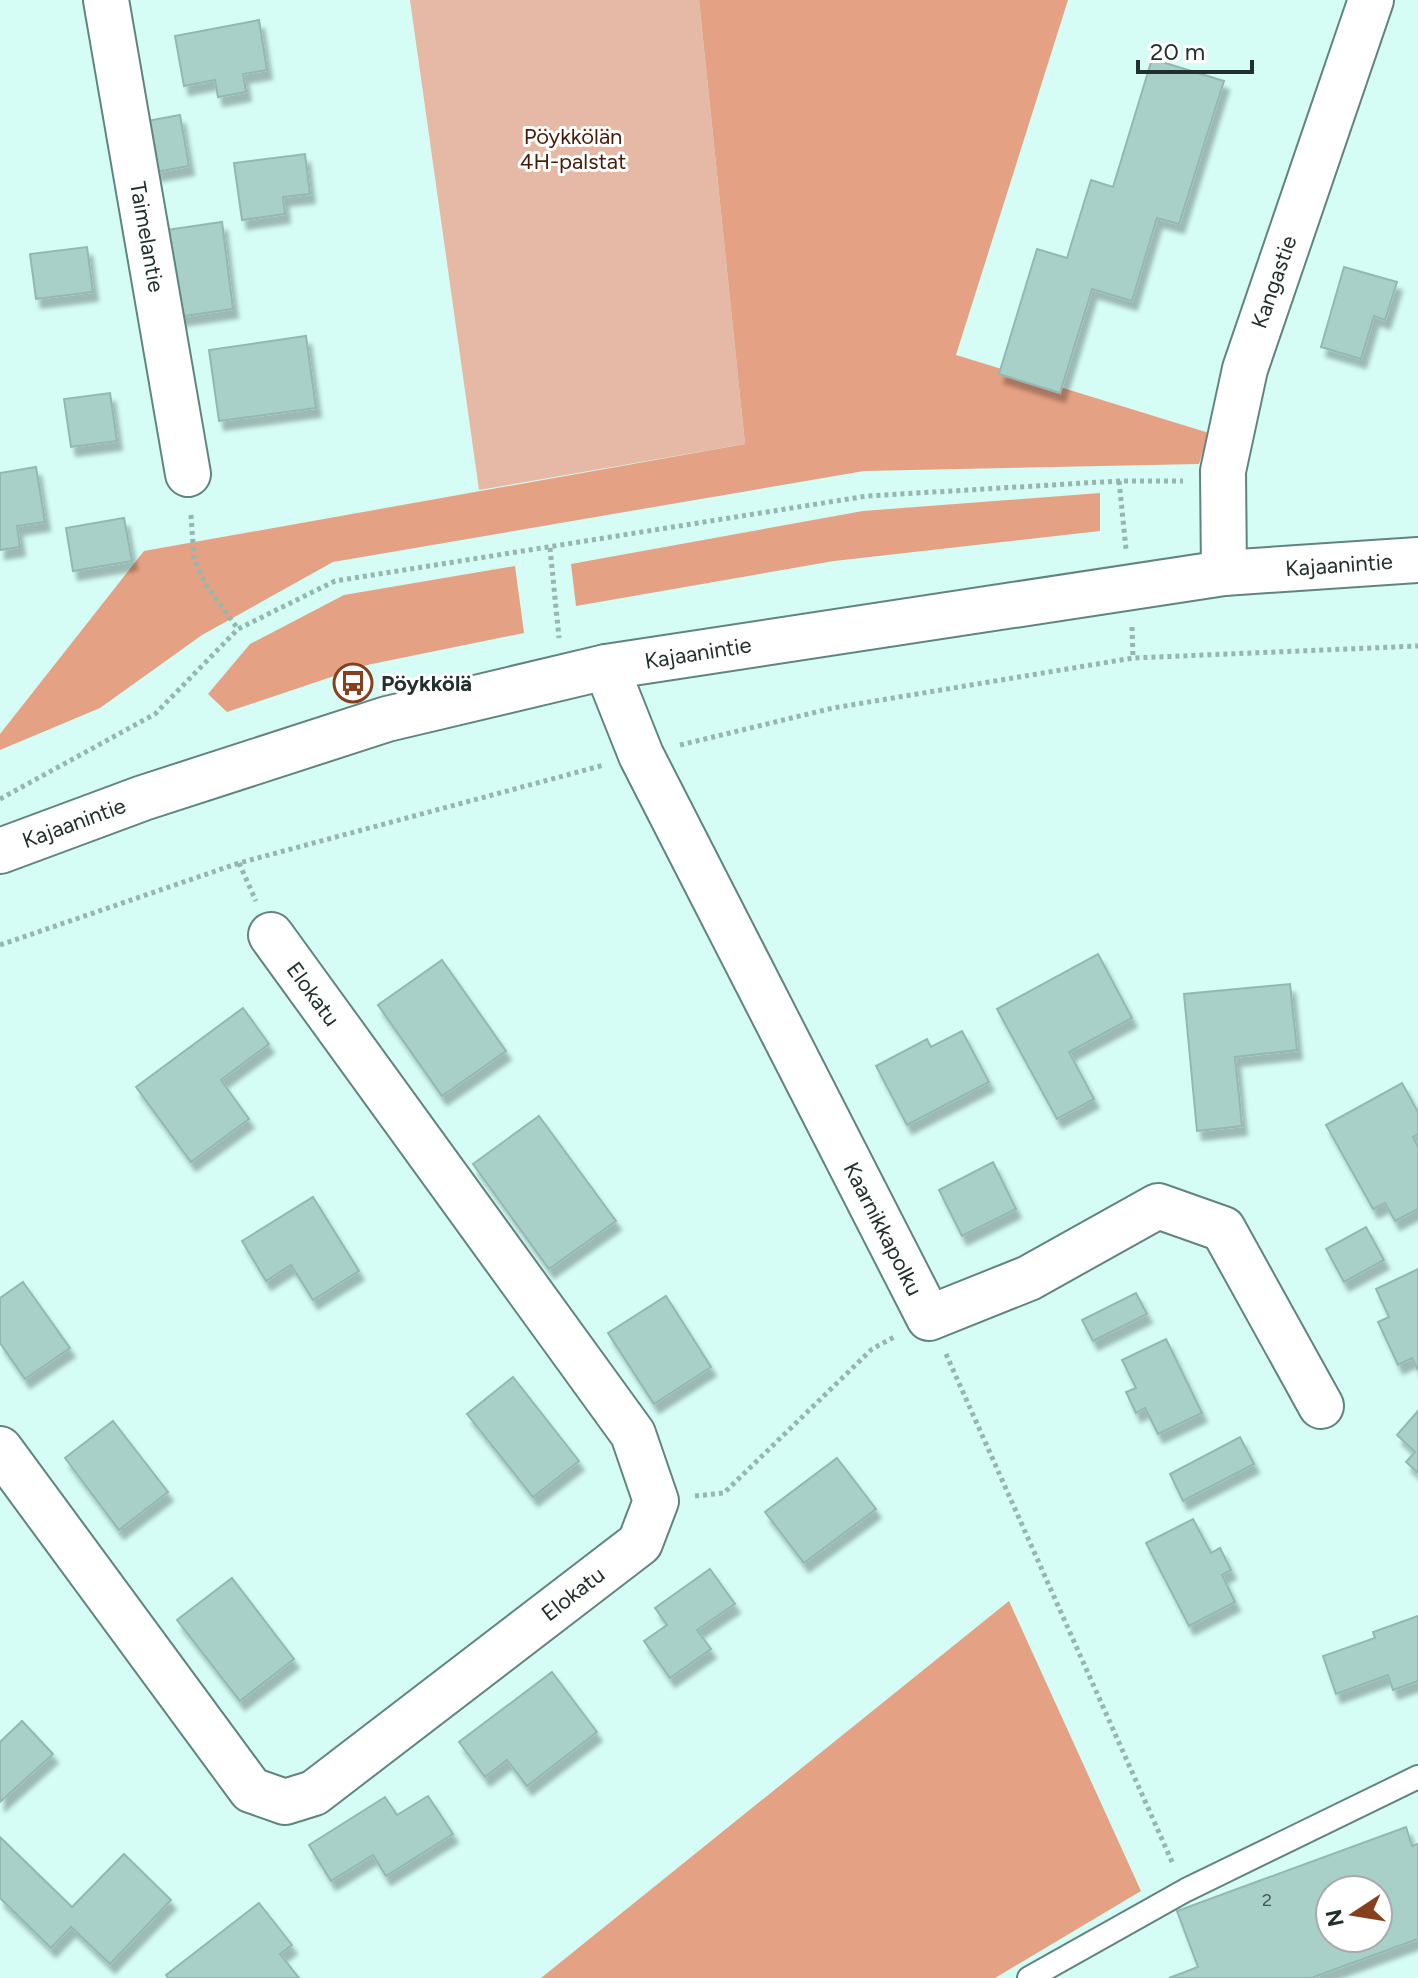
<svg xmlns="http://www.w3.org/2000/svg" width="1418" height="1978" font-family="Figtree,sans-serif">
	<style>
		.green { fill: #e6b9a6 }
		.forest { fill: #e5a183 }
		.building { fill: #a9cfc9; stroke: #93b8b2; stroke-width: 2; fill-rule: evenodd; filter: url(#shadow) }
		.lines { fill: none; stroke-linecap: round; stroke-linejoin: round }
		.lane-casing { stroke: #61847f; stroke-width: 26 }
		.street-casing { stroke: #61847f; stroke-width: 48 }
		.primary-casing { stroke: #61847f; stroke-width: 48 }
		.path { stroke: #97b6b0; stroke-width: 5; stroke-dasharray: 4 4; stroke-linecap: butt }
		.lane { stroke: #fff; stroke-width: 22 }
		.street { stroke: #fff; stroke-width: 44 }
		.primary { stroke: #fff; stroke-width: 44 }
		.labels { text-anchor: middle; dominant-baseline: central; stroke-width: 6; stroke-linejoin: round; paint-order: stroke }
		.number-label { font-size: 18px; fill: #435854 }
		.park-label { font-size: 22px; fill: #471c06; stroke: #fff }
		.street-label { font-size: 22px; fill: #21302d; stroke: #fff }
		.poi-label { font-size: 22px; font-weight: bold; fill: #21302d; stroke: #fff; text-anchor: start }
	</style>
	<defs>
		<filter id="shadow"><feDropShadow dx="5" dy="9" stdDeviation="2" flood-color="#0004"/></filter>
	</defs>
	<rect width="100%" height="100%" fill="#d5fcf5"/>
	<polygon class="green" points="410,0 699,0 745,444 479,490"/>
	<g class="forest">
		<polygon points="699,0 1068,0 956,355 1209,433 1199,464 864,471 333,562 202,635 100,708 0,750 0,734 144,551 745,444"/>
		<polygon points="1100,493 1100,531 834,561 576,606 571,564 863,511"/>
		<polygon points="515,566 524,633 367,665 227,712 208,694 250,644 344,595"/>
		<polygon points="1009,1601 1141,1891 995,1978 541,1978"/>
	</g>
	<g class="building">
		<polygon points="259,20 267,70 243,74 246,92 218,97 215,80 184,86 175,36"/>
		<polygon points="1152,59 1224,81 1179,224 1157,218 1132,301 1092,289 1060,393 999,374 1037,249 1067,258 1091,180 1113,187"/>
		<polygon points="180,115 189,166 156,172 147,121"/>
		<polygon points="305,154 310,194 283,197 285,214 242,220 234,163"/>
		<polygon points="222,222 233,309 177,317 166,230"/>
		<polygon points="87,247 93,292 36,299 30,254"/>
		<polygon points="1344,267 1397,282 1385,320 1374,316 1361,359 1321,347"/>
		<polygon points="306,336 316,408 219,421 209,350"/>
		<polygon points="110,393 117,441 71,447 64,399"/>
		<polygon points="36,467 45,522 17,526 20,547 0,550 0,473"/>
		<polygon points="124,518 132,561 73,571 66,528"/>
		<polygon points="1098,954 1132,1018 1069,1052 1094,1099 1057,1119 997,1009"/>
		<polygon points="442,960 506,1051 442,1096 378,1005"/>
		<polygon points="1290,984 1297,1050 1235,1057 1242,1126 1197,1131 1184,994"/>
		<polygon points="243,1008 269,1044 221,1080 249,1119 191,1162 136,1087"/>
		<polygon points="962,1031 989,1082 907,1125 876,1066 927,1039 931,1047"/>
		<polygon points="1402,1083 1418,1112 1418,1134 1413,1137 1418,1147 1418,1209 1395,1221 1385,1203 1373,1209 1326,1125"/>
		<polygon points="539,1116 616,1221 549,1269 473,1164"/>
		<polygon points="993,1162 1016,1209 962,1236 939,1190"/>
		<polygon points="313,1197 359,1271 313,1300 291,1265 266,1281 242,1241"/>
		<polygon points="1366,1227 1384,1260 1344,1282 1326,1249"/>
		<polygon points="1418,1269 1418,1370 1412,1358 1398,1365 1378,1322 1389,1317 1376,1289"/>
		<polygon points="23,1282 70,1348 25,1379 0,1343 0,1298"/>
		<polygon points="1136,1293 1147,1314 1093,1341 1082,1320"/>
		<polygon points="666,1296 711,1367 654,1404 608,1333"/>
		<polygon points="1166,1339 1202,1413 1158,1434 1145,1408 1136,1413 1126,1392 1136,1388 1122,1360"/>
		<polygon points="513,1377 579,1461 533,1497 467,1414"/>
		<polygon points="1418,1411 1418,1473 1406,1462 1415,1452 1397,1435"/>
		<polygon points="113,1421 168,1492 119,1530 65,1458"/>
		<polygon points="1240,1437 1254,1464 1183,1501 1170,1474"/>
		<polygon points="837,1458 876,1509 804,1563 765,1512"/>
		<polygon points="1193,1519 1211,1553 1220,1548 1231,1570 1222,1575 1235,1602 1189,1626 1146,1543"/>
		<polygon points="710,1569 735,1604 697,1630 711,1649 670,1678 644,1641 667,1625 655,1608"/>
		<polygon points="232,1578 294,1659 240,1701 177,1620"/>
		<polygon points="1418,1616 1418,1681 1393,1690 1388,1675 1336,1694 1323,1656 1375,1638 1373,1632"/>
		<polygon points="552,1672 597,1732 527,1786 507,1760 485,1777 459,1742"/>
		<polygon points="22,1721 53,1754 0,1802 0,1742"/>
		<polygon points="428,1796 453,1834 386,1876 373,1855 331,1881 309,1845 385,1797 397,1815"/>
		<path d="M1406,1827L1412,1846L1418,1844V1939L1311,1978H1169L1198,1967L1177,1911ZM1330,1890H1378V1938H1330Z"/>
		<polygon points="0,1837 72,1907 124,1854 171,1900 110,1964 71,1927 51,1948 0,1898"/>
		<polygon points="259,1903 292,1945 280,1954 299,1978 168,1978 166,1975"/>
	</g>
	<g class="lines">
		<defs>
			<polyline id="lane" points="1029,1978 1186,1890 1418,1777"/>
			<g id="street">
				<polyline points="106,0 188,474"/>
				<polyline points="1224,573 1223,471 1245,369 1371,0"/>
				<polyline points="606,667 641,755 929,1318 1029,1278 1158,1206 1223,1229 1321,1406"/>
				<polyline points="0,1449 251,1790 285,1802 314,1793 640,1543 656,1501 633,1434 271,935"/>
			</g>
			<polyline id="primary" points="0,851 143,798 387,719 606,667 1224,573 1418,560"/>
		</defs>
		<use href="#lane" class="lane-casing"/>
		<use href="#street" class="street-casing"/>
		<use href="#primary" class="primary-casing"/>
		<g class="path">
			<polyline points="1119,481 1126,549"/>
			<polyline points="191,515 194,559 206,585 238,629"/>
			<polyline points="550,548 559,638"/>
			<polyline points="1132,627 1133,658"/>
			<polyline points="680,745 833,708 1133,658 1418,646"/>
			<polyline points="0,799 155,714 238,629 335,581 867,496 1119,481 1183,481"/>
			<polyline points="239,863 256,901"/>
			<polyline points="0,945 239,863 604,765"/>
			<polyline points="946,1354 1173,1864"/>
			<polyline points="695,1496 724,1493 872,1349 896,1336"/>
		</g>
		<use href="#lane" class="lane"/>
		<use href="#street" class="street"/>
		<use href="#primary" class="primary"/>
	</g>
	<defs>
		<symbol id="bus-ring" viewBox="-11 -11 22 22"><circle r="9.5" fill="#fff" stroke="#87401d" stroke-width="1.5"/><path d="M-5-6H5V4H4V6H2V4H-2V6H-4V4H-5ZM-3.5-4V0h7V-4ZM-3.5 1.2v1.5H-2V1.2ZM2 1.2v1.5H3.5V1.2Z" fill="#87401d"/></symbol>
	</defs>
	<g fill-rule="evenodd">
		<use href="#bus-ring" x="331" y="661" width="44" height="44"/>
	</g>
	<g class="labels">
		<g class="number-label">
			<text x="1267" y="1900">2</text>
		</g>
		<g class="park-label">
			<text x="573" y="136">Pöykkölän<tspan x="573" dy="25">4H-palstat</tspan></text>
		</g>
		<g class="street-label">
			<text transform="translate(147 237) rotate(80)">Taimelantie</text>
			<text transform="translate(1274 282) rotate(-71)">Kangastie</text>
			<text transform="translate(1339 565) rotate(-4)">Kajaanintie</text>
			<text transform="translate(698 653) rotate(-9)">Kajaanintie</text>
			<text transform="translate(74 823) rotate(-20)">Kajaanintie</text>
			<text transform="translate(313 994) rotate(54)">Elokatu</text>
			<text transform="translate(883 1229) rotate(63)">Kaarnikkapolku</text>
			<text transform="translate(573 1594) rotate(-38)">Elokatu</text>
		</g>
		<g class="poi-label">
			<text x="381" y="683">Pöykkölä</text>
		</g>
	</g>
	<g transform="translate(1354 1914) rotate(258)"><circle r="38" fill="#ffffff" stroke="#a6acab" stroke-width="2"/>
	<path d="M0-6L14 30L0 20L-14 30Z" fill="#87401d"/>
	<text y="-12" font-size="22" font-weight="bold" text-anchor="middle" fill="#21302d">N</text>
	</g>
	<path d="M1138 60v12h114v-12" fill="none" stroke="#21302d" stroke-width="4"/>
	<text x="1150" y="60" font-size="24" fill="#21302d" stroke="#ffffff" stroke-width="6" paint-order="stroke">20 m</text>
</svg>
